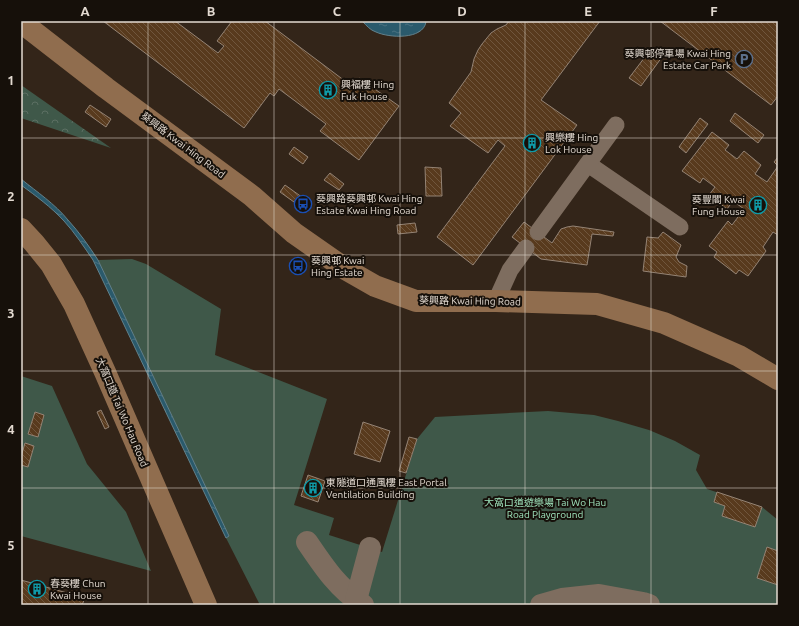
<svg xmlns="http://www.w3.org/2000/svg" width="799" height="626" font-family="Ubuntu,'Noto Sans TC',sans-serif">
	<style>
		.forest { fill: url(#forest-crowns) }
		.park { fill: #3f5849 }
		.water { fill: url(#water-ripples); stroke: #62808a }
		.building { fill: url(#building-back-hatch); stroke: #948374 }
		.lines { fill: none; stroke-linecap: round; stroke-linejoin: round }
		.lane { stroke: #7e6d5f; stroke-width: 17 }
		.street { stroke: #7e6d5f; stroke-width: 22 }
		.secondary { stroke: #906d4e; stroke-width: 22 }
		.grid { fill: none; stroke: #e3dad1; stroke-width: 1; stroke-opacity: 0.55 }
		.labels { text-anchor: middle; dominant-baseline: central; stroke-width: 4; stroke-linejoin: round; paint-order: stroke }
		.poi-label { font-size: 10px; fill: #e3dad1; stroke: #16100a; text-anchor: start }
		.street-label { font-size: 10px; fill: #e3dad1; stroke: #16100a }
		.park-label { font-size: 10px; fill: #a0e6be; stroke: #16100a }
		.neatline { fill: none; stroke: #e3dad1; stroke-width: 1.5 }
		.grid-label { font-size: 13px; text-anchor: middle; font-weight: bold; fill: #e3dad1 }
	</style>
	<defs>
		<pattern id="forest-crowns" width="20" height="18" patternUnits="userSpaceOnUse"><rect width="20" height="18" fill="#3f5849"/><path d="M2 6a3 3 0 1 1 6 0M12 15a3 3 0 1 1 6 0" fill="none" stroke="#5b6f62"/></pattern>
		<pattern id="water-ripples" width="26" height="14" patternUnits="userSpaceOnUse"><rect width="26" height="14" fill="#2a5a6c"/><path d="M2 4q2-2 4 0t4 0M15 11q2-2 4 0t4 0" fill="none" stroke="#497180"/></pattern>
		<pattern id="building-back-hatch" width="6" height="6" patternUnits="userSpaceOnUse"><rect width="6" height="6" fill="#583a1d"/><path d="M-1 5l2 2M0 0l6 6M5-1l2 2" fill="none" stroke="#70563d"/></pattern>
	</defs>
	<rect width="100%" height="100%" fill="#332519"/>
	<polygon class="forest" points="21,85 111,148 21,118"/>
	<g class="park">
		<polygon points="132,259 146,264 221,309 215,355 327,399 294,505 334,518 329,535 382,552 417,439 435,417 548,411 594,415 618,421 649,430 675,441 700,455 696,470 707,489 762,507 778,520 778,605 260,605 226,538 229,536 98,260"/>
		<polygon points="21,376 52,386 87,464 126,512 151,571 21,536"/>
	</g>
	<g class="water">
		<path d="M362,21H426V22C423,40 389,38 376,32C370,30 367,26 362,21Z"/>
		<path d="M21,179C37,192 55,204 68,220C79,232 89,246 98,260L229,536L226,538L93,260C84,247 75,233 64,221C51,207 36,196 21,185Z"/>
	</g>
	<g class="building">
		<polygon points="103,21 175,21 218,53 224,46 217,41 232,21 265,21 353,87 359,78 399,106 359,160 320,131 326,124 279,89 274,96 270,93 244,128"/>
		<polygon points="509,21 600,21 541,100 577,125 473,265 437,237 505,146 498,140 488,153 450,126 461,113 449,103 471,72 474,59 478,50 482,44 491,33 497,29 506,25"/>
		<polygon points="660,21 778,21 778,96 771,105"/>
		<polygon points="651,49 662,57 641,86 629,78"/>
		<polygon points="90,105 111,119 106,127 85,112"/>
		<polygon points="735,113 764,135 758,143 730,121"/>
		<polygon points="700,118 708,124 686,153 679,147"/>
		<polygon points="712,132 729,145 725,150 737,159 744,151 761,165 755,174 767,182 778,166 778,235 773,232 763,247 766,251 748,276 739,270 736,274 714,257 717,252 709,246 728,221 732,225 744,209 733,201 727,209 709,195 715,187 703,178 700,183 682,171"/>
		<polygon points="294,147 308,157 303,164 289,154"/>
		<polygon points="778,157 778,166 774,162"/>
		<polygon points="425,167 441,168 442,196 426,196"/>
		<polygon points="330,173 344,184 339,190 324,180"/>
		<polygon points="285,185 306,200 301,207 280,192"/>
		<polygon points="524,222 552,243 561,229 567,227 573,226 614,232 613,236 592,234 587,265 541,259 512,237"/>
		<polygon points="415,223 417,232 398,234 397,225"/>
		<polygon points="663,232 681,245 676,257 679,262 687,266 686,277 643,271 647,237 658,238"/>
		<polygon points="101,410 109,427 105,429 97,412"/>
		<polygon points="35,412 44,415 38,437 28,434"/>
		<polygon points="363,422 390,431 380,462 354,454"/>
		<polygon points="409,437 417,439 406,473 399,471"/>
		<polygon points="25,443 34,446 28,467 21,465 21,457"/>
		<polygon points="308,475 325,481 318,502 301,496"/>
		<polygon points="717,492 762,507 755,527 722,516 725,506 714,502"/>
		<polygon points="767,547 778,551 778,585 757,578"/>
		<polygon points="21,580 85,598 82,605 21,605"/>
	</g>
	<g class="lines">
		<g class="lane">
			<polyline points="588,164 680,227"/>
			<polyline points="538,232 616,125"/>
			<polyline points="496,301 510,270 526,248"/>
		</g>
		<g class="street">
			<path d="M307,542C324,567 337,587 363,605"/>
			<polyline points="356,600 370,548"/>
			<polyline points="541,605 562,599 599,595 643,603 649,605"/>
		</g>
		<g class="secondary">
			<polyline points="21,22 106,88 252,196 294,233 347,270 375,286 416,301 496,301 597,304 664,323 739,356 778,379"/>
			<polyline points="21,229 34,243 51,264 74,304 105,372 206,605"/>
		</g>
	</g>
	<path class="grid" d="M148,21V605M274,21V605M400,21V605M525,21V605M651,21V605M21,138H778M21,255H778M21,371H778M21,488H778"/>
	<defs>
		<symbol id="parking-ring" viewBox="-11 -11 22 22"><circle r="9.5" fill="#16100a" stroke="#5c6f8a" stroke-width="1.5"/><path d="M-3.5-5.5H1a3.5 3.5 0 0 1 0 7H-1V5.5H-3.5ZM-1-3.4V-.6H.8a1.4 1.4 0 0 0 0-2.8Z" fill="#5c6f8a"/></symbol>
		<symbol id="building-ring" viewBox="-11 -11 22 22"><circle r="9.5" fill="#16100a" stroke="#0f9aa8" stroke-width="1.5"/><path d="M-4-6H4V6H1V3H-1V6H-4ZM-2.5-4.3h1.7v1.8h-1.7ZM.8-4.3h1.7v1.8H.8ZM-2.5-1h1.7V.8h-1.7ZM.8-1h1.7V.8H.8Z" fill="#0f9aa8"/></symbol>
		<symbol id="bus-ring" viewBox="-11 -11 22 22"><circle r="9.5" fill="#16100a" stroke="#1a4fb4" stroke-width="1.5"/><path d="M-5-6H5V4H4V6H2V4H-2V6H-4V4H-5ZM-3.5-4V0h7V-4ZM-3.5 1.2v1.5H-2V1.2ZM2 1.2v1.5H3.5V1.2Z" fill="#1a4fb4"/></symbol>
	</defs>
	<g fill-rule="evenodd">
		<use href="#parking-ring" x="734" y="49" width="20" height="20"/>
		<use href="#building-ring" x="318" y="80" width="20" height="20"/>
		<use href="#building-ring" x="522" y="133" width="20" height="20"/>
		<use href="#bus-ring" x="293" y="194" width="20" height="20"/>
		<use href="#building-ring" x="748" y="195" width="20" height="20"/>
		<use href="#bus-ring" x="288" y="256" width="20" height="20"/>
		<use href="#building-ring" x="303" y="478" width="20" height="20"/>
		<use href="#building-ring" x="27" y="579" width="20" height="20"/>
	</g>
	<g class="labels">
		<g class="poi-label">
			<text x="731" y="53" text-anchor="end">葵興邨停車場 Kwai Hing<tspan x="731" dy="12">Estate Car Park</tspan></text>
			<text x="341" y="84">興福樓 Hing<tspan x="341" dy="12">Fuk House</tspan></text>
			<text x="545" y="137">興樂樓 Hing<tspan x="545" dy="12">Lok House</tspan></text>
			<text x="316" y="198">葵興路葵興邨 Kwai Hing<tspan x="316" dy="12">Estate Kwai Hing Road</tspan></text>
			<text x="745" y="199" text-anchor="end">葵豐閣 Kwai<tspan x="745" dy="12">Fung House</tspan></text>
			<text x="311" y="260">葵興邨 Kwai<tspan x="311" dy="12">Hing Estate</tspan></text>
			<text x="326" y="482">東隧道口通風樓 East Portal<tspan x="326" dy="12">Ventilation Building</tspan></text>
			<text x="50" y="583">春葵樓 Chun<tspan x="50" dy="12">Kwai House</tspan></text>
		</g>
		<g class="street-label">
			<text transform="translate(183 145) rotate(37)">葵興路 Kwai Hing Road</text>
			<text transform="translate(470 301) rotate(1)">葵興路 Kwai Hing Road</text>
			<text transform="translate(122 412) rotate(67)">大窩口道 Tai Wo Hau Road</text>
		</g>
		<g class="park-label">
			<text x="545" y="502">大窩口道遊樂場 Tai Wo Hau<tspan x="545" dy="12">Road Playground</tspan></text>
		</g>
	</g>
	<rect width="799" height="626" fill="none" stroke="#16100a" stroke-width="44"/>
	<rect x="22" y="22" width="755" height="582" class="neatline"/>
	<g class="grid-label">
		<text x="85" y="16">A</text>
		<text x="211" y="16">B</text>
		<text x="337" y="16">C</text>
		<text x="462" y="16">D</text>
		<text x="588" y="16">E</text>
		<text x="714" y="16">F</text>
		<text x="11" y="85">1</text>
		<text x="11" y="201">2</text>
		<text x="11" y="318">3</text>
		<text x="11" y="434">4</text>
		<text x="11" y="550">5</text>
	</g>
</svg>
